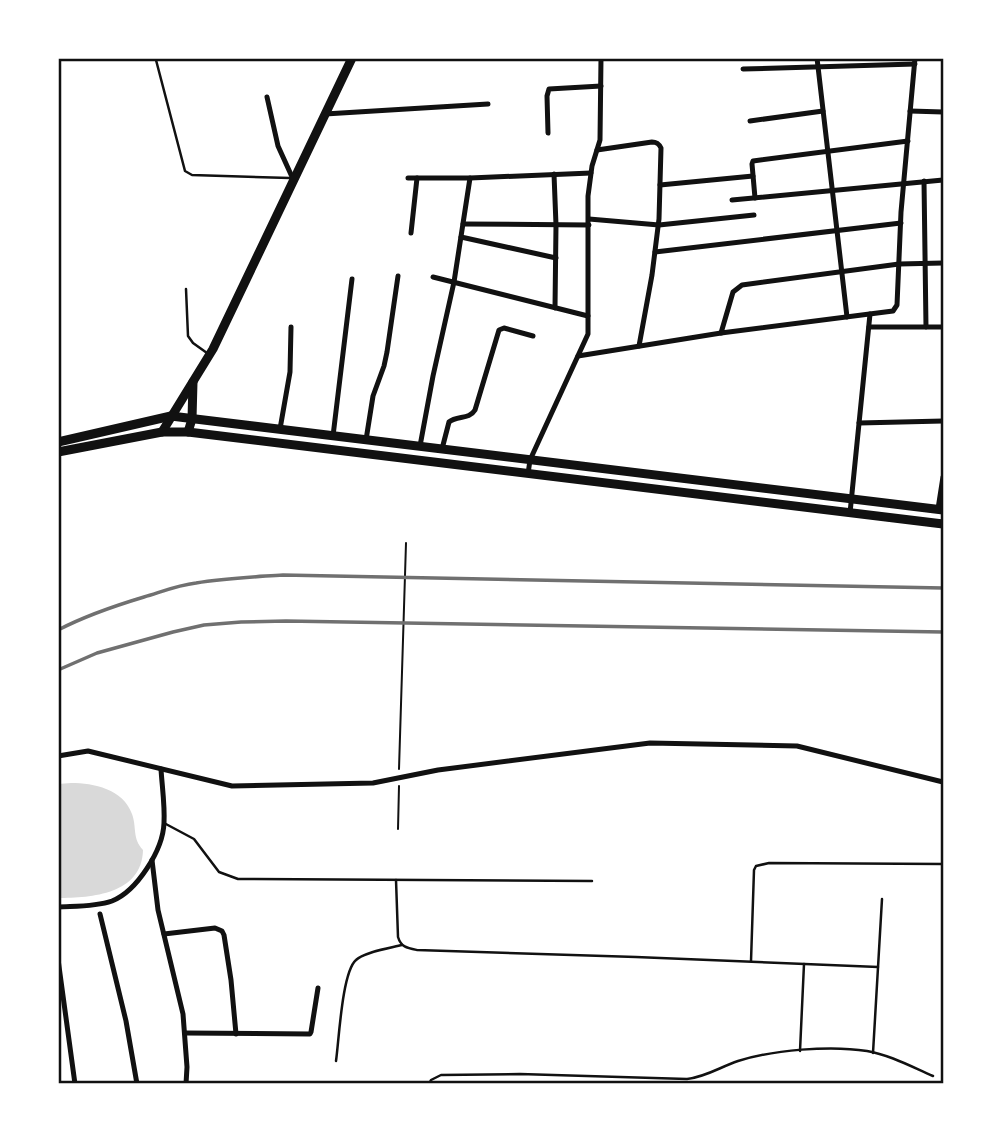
<svg xmlns="http://www.w3.org/2000/svg" width="1001" height="1142" font-family="Montserrat,sans-serif">
	<style>
		.water { fill: #d9d9d9 }
		.lines { fill: none; stroke-linecap: round; stroke-linejoin: round }
		.path { stroke: #111; stroke-width: 2 }
		.service { stroke: #111; stroke-width: 2.5 }
		.minor { stroke: #111; stroke-width: 5 }
		.primary { stroke: #111; stroke-width: 9 }
		.rail { stroke: #707070; stroke-width: 3.5 }
		.neatline { fill: none; stroke: #111; stroke-width: 2.5 }
	</style>
	<rect width="100%" height="100%" fill="#fff"/>
	<path class="water" d="M71,783C94,783 123,789 132,814C137,828 132,838 143,850C142,894 92,898 58,898V784Z"/>
	<g class="lines">
		<g class="path">
			<polyline points="399,769 406,543"/>
			<polyline points="398,829 399,786"/>
		</g>
		<g class="service">
			<polyline points="156,60 185,171 192,175 290,178"/>
			<polyline points="186,289 188,336 193,343 207,353"/>
			<polyline points="164,823 194,839 219,872 238,879 592,881"/>
			<path d="M396,880L398,937C401,947 407,948 417,950L636,957L878,967"/>
			<polyline points="751,961 754,870 756,866 769,863 943,864"/>
			<polyline points="800,1051 804,964"/>
			<polyline points="873,1053 882,899"/>
			<path d="M336,1061C339,1040 342,972 356,960C364,952 390,948 402,945"/>
			<path d="M429,1084L431,1080L441,1075L520,1074L687,1079C706,1077 720,1067 738,1061C773,1050 830,1045 867,1051C890,1055 912,1067 933,1076"/>
		</g>
		<g class="minor">
			<polyline points="817,58 847,317"/>
			<polyline points="743,69 915,64"/>
			<polyline points="267,97 278,146 293,179"/>
			<polyline points="910,111 943,112"/>
			<polyline points="325,114 488,104"/>
			<polyline points="750,121 823,111"/>
			<polyline points="548,133 547,96 549,89 601,86"/>
			<path d="M597,150L652,142C657,142 659,144 661,148L659,219L652,275L639,346"/>
			<polyline points="554,174 556,225 555,308"/>
			<polyline points="408,178 470,178 591,173"/>
			<polyline points="924,181 926,327"/>
			<polyline points="660,185 753,176"/>
			<polyline points="755,198 752,164 753,161 908,141"/>
			<polyline points="732,200 943,180"/>
			<polyline points="589,219 659,225 754,215"/>
			<polyline points="463,224 589,225"/>
			<polyline points="411,233 417,178"/>
			<polyline points="461,237 556,258"/>
			<polyline points="655,252 901,223"/>
			<polyline points="433,277 588,316"/>
			<polyline points="869,327 943,327"/>
			<polyline points="721,333 733,292 742,285 899,264 943,263"/>
			<polyline points="578,356 721,333 893,311 897,305 901,212 915,58"/>
			<polyline points="859,423 943,421"/>
			<polyline points="280,429 290,372 291,327"/>
			<polyline points="333,436 352,279"/>
			<polyline points="366,440 373,396 384,366 387,352 398,276"/>
			<polyline points="420,446 433,376 454,282 470,178"/>
			<path d="M442,449L449,422C457,415 469,420 475,410L499,330L504,328L533,336"/>
			<polyline points="528,474 530,460 588,334 588,196 592,166 600,140 601,58"/>
			<polyline points="938,509 943,477"/>
			<polyline points="850,513 870,314"/>
			<polyline points="58,756 88,751 232,786 373,783 438,770 650,743 797,746 943,782"/>
			<polyline points="152,860 158,910 183,1014 187,1067 186,1084"/>
			<path d="M58,907C75,906 95,907 112,901C137,891 163,850 164,823C165,805 162,786 161,769"/>
			<polyline points="100,914 126,1021 137,1084"/>
			<polyline points="164,934 215,928 222,931 224,935 231,980 236,1034"/>
			<polyline points="58,959 75,1084"/>
			<polyline points="185,1033 310,1034 311,1032 318,988"/>
		</g>
		<g class="primary">
			<polyline points="162,432 213,349 352,58"/>
			<polyline points="188,432 192,419 193,382"/>
			<polyline points="58,442 171,416 943,510"/>
			<polyline points="58,452 162,432 188,432 943,524"/>
		</g>
		<g class="rail">
			<path d="M58,630C85,616 114,606 144,597C161,592 178,585 196,583C225,578 254,577 283,575L943,588"/>
			<polyline points="58,670 97,653 173,632 204,625 241,622 286,621 943,632"/>
		</g>
	</g>
	<rect width="1001" height="1142" fill="none" stroke="#ffffff" stroke-width="119"/>
	<rect x="60" y="60" width="882" height="1022" class="neatline"/>
</svg>
